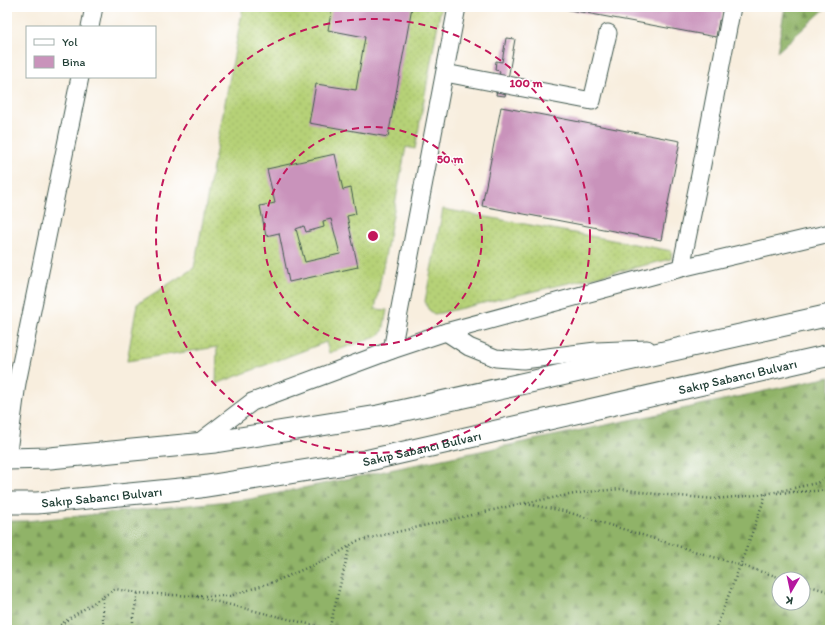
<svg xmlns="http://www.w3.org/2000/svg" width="837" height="637" font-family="Itim,sans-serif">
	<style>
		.grass { fill: url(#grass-dots); stroke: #6a8756 }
		.forest { fill: url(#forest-firs); stroke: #58784e; fill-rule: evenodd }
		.building { fill: #c993bb; fill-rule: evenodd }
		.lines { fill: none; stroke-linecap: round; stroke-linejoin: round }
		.minor-casing { stroke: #40584e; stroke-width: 19 }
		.major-casing { stroke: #40584e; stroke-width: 23 }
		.path { stroke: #40584e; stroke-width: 2.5; stroke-dasharray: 1 3; stroke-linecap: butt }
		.minor { stroke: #fff; stroke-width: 17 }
		.major { stroke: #fff; stroke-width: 21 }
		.ring { fill: none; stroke: #c2185b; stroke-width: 2; stroke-dasharray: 7 5 }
		.labels { text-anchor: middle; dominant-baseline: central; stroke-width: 3; stroke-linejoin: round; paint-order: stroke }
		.street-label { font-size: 13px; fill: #1f3d34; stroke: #fff }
		.centre { fill: #c2185b; stroke: #fff; stroke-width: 2 }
		.ring-label { font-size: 12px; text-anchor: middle; font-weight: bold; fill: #c2185b; stroke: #fff; stroke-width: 3; stroke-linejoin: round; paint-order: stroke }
	</style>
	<defs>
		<pattern id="grass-dots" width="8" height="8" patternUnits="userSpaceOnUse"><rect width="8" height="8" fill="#b6d177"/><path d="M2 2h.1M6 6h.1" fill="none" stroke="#9cb468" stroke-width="1.8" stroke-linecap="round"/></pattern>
		<pattern id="forest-firs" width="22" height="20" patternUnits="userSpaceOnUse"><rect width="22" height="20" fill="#90b368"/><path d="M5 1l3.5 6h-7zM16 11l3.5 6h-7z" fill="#759356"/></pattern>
	</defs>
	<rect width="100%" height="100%" fill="#fff"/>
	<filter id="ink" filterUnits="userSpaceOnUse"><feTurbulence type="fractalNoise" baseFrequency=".025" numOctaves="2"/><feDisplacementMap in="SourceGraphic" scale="8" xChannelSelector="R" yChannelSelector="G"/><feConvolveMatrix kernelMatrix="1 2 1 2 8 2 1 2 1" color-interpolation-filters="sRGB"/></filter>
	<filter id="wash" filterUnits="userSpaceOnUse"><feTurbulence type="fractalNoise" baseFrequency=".012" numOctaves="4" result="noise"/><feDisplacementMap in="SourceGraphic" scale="16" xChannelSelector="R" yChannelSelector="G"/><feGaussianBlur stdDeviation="0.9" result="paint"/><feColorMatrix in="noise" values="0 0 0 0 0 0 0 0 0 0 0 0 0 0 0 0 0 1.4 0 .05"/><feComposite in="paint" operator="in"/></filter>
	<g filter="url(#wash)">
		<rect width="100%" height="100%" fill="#f8eede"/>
		<g class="grass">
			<polygon points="243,7 441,7 415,149 406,147 375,309 387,310 383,331 376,337 329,353 326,342 216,384 217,347 127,361 137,304 194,268"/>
			<polygon points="443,209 672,251 671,259 441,313 434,314 428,309 425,301"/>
		</g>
		<g class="forest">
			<polygon points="785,7 827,7 777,52"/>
			<path d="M830,377V630H7V521H26L250,499L654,415ZM779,579H803V603H779Z"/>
		</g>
		<g id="blocks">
			<g class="building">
				<polygon points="332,7 412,7 388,137 309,123 316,84 356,90 365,37 328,30"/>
				<polygon points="559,7 723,7 721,21 719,20 716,37 559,8"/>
				<polygon points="506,38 515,39 505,96 496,95 500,71 495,70 496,61 502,62"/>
				<polygon points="501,107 680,141 661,240 482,206"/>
				<path d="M335,154L343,190L351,188L356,214L347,216L358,267L289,282L279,233L266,236L260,206L275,203L267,169ZM331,219L340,254L305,262L296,229L304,226L306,232L324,227L323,221Z"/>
			</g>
		</g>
	</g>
	<g filter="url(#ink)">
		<use href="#blocks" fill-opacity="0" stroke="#40584e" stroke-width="1"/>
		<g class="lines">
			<defs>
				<g id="minor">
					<polyline points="90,27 94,7"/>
					<polyline points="445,73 592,101 608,33"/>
					<polyline points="681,268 700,175 732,7"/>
					<polyline points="446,332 469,347 496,358 523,360 596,351 647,349"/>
					<polyline points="392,350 457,7"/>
					<polyline points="197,444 252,402 392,350 446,332 681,268 830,233"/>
					<polyline points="7,459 17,383 80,77"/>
				</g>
				<g id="major">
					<polyline points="7,459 50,458 215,442 378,416 830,315"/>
					<path id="s1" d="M7,503H37L201,487L365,461L830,355"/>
				</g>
			</defs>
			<use href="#minor" class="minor-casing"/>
			<use href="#major" class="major-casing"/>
			<g class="path">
				<polyline points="777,493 830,490"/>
				<polyline points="526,504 564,511 785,579"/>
				<polyline points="803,584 830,592"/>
				<polyline points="198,597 333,630"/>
				<polyline points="103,598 103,630"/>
				<polyline points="54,630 67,620 115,589 138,593 194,596 230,596 276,581 332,557 357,541 524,503 586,492 621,489 655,494 715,499 766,494 817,483 830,475"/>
				<polyline points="133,630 133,617 138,593"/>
				<polyline points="329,630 350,545"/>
				<polyline points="715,630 740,566 766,494"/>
			</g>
			<use href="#minor" class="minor"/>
			<use href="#major" class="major"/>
		</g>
	</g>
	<g class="ring">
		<circle cx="373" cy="236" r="109"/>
		<circle cx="373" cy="236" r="217"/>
	</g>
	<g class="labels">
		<g class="street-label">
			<text stroke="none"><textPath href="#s1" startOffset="743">Sakıp Sabancı Bulvarı</textPath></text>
			<text stroke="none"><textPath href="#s1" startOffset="419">Sakıp Sabancı Bulvarı</textPath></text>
			<text stroke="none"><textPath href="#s1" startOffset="95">Sakıp Sabancı Bulvarı</textPath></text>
		</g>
	</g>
	<circle cx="373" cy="236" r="6" class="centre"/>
	<g class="ring-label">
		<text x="526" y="87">100 m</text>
		<text x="450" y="163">50 m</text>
	</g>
	<rect width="837" height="637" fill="none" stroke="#fff" stroke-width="24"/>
	<rect x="26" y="26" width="130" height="52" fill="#ffffff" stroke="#a5b1ae"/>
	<rect x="34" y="39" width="20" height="6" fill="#ffffff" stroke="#a5b1ae"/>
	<text x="62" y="46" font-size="12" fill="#1f3d34">Yol</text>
	<rect x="34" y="56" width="20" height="12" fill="#c993bb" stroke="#a5b1ae"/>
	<text x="62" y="66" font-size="12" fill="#1f3d34">Bina</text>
	<g transform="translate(791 591) rotate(189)"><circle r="19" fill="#ffffff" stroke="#a5b1ae"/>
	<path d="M0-3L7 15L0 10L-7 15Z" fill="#b5179e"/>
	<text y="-6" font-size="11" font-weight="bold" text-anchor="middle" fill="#1f3d34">K</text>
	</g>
</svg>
